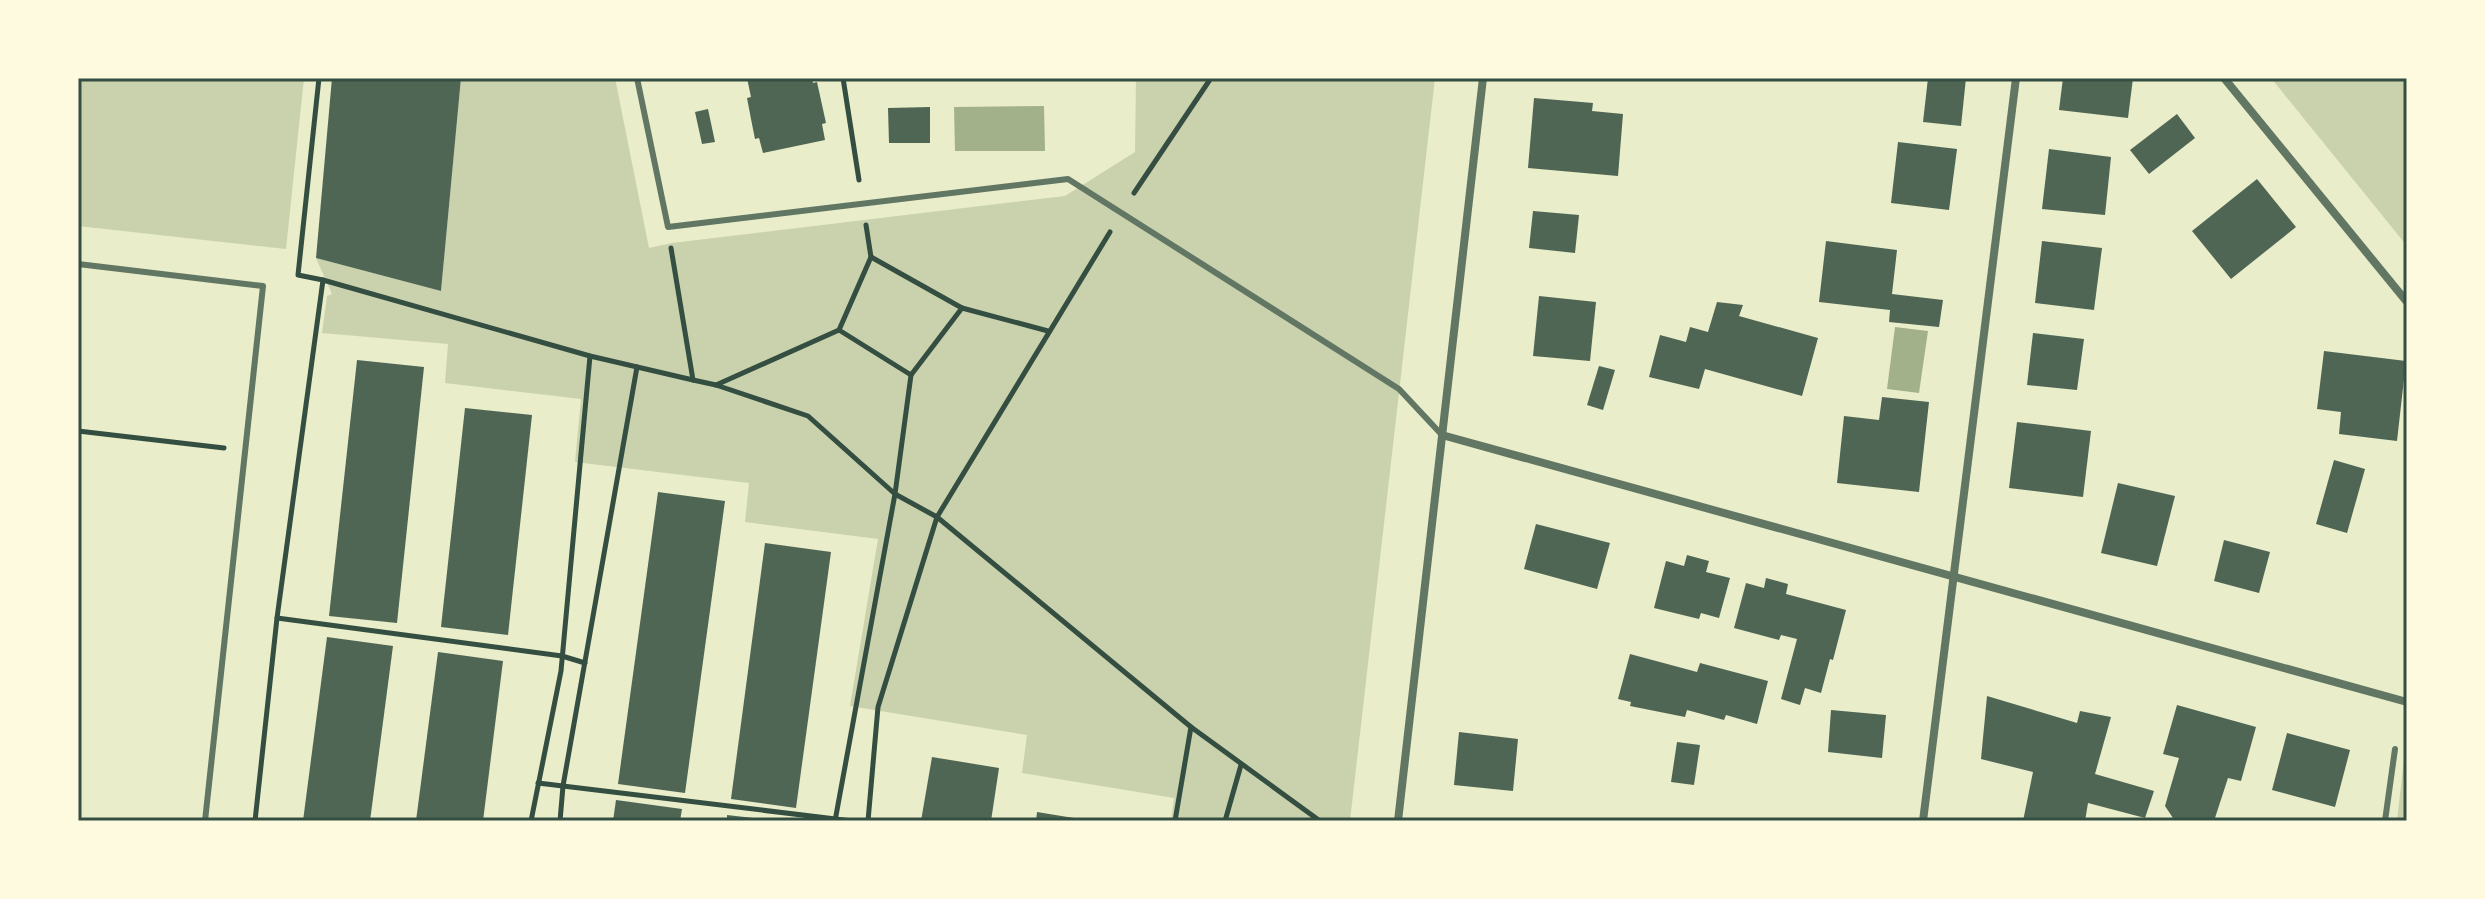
<svg xmlns="http://www.w3.org/2000/svg" width="2485" height="899" font-family="'Titillium Web',sans-serif">
	<style>
		.green { fill: #cad2ad }
		.water { fill: #a3b18a }
		.building { fill: #4f6655 }
		.lines { fill: none; stroke-linecap: round; stroke-linejoin: round }
		.path { stroke: #344e41; stroke-width: 5 }
		.service { stroke: #617663; stroke-width: 6 }
		.minor { stroke: #617663; stroke-width: 8 }
		.neatline { fill: none; stroke: #344e41; stroke-width: 3 }
	</style>
	<rect width="100%" height="100%" fill="#e9edc9"/>
	<g class="green">
		<polygon points="78,78 304,78 286,249 78,226"/>
		<polygon points="461,78 615,78 649,248 672,243 1065,196 1135,152 1136,78 1435,78 1350,821 1171,821 1174,798 1022,773 1027,735 850,706 878,539 745,522 749,483 575,462 581,399 445,383 448,344 322,333 327,296 332,294 316,258 441,291"/>
		<polygon points="2271,78 2407,78 2407,246"/>
		<polygon points="2405,750 2407,751 2407,821 2397,821"/>
	</g>
	<g class="water">
		<polygon points="1044,106 1045,151 955,151 954,107"/>
		<polygon points="1895,327 1928,331 1919,393 1887,389"/>
	</g>
	<g class="building">
		<polygon points="332,78 461,78 441,291 316,258"/>
		<polygon points="747,78 812,78 813,83 817,82 826,123 822,124 825,140 763,153 759,138 755,139 751,119 747,98 751,97"/>
		<polygon points="1928,78 1966,78 1961,126 1923,122"/>
		<polygon points="2063,78 2133,78 2128,118 2059,110"/>
		<polygon points="1534,98 1593,103 1592,111 1623,114 1618,176 1528,168"/>
		<polygon points="930,107 930,143 889,143 888,108"/>
		<polygon points="708,109 715,142 702,144 695,112"/>
		<polygon points="2177,114 2195,138 2149,174 2130,150"/>
		<polygon points="1898,142 1957,149 1949,210 1891,203"/>
		<polygon points="2049,149 2111,157 2105,215 2042,209"/>
		<polygon points="2257,179 2296,227 2231,279 2192,231"/>
		<polygon points="1533,211 1579,215 1575,253 1529,248"/>
		<polygon points="1826,241 1897,250 1892,294 1943,300 1939,327 1889,322 1890,310 1819,302"/>
		<polygon points="2042,241 2102,248 2094,310 2035,303"/>
		<polygon points="1539,296 1596,302 1590,361 1533,356"/>
		<polygon points="1717,302 1743,305 1739,316 1818,338 1802,396 1705,369 1699,389 1649,377 1660,335 1686,342 1690,327 1708,332"/>
		<polygon points="2033,333 2084,339 2077,390 2027,385"/>
		<polygon points="2324,351 2406,361 2397,441 2339,434 2341,412 2317,409"/>
		<polygon points="357,360 424,367 397,623 329,616"/>
		<polygon points="1599,366 1615,370 1603,410 1587,405"/>
		<polygon points="1882,397 1929,402 1919,492 1837,483 1844,416 1879,420"/>
		<polygon points="465,408 532,415 508,635 441,627"/>
		<polygon points="2017,422 2091,431 2083,497 2009,488"/>
		<polygon points="2334,460 2365,469 2347,533 2316,524"/>
		<polygon points="2118,483 2175,496 2157,566 2101,553"/>
		<polygon points="658,492 725,501 685,793 618,784"/>
		<polygon points="1536,524 1610,543 1597,589 1524,569"/>
		<polygon points="2224,540 2270,552 2259,593 2214,581"/>
		<polygon points="765,543 831,552 796,808 731,799"/>
		<polygon points="1687,555 1709,561 1706,572 1730,578 1719,618 1701,613 1699,619 1654,608 1666,561 1684,566"/>
		<polygon points="1766,578 1788,584 1786,594 1846,610 1833,660 1830,659 1821,693 1805,688 1800,705 1781,699 1797,639 1781,635 1779,640 1734,628 1746,583 1764,588"/>
		<polygon points="327,637 393,646 370,821 303,821"/>
		<polygon points="438,652 503,661 483,821 416,821"/>
		<polygon points="1630,654 1697,672 1700,663 1768,681 1757,724 1726,715 1724,720 1687,710 1685,717 1630,706 1631,702 1618,699"/>
		<polygon points="1987,696 2077,723 2080,711 2111,717 2095,774 2154,791 2145,818 2088,803 2085,821 2023,821 2033,772 1981,759"/>
		<polygon points="2177,705 2256,727 2241,781 2228,778 2214,821 2179,821 2173,818 2165,806 2179,758 2163,754"/>
		<polygon points="1831,710 1886,715 1882,758 1828,752"/>
		<polygon points="1459,732 1518,739 1513,791 1454,785"/>
		<polygon points="2287,733 2350,750 2335,807 2272,790"/>
		<polygon points="1677,742 1700,745 1694,785 1671,782"/>
		<polygon points="932,757 999,768 991,821 921,821"/>
		<polygon points="616,800 682,809 680,821 613,821"/>
		<polygon points="1037,812 1080,819 1080,821 1036,821"/>
		<polygon points="727,815 762,819 762,821 727,821"/>
	</g>
	<g class="lines">
		<g class="path">
			<polyline points="319,78 298,275 323,280"/>
			<polyline points="843,78 859,180"/>
			<polyline points="1134,193 1211,78"/>
			<polyline points="866,225 871,257"/>
			<polyline points="962,308 1048,331"/>
			<polyline points="693,380 716,385 808,416 895,494 937,517 1191,727 1320,821"/>
			<polyline points="716,385 839,330 871,257 962,308 911,375 839,330"/>
			<polyline points="78,431 224,448"/>
			<polyline points="277,618 562,656 585,663"/>
			<polyline points="538,783 852,821"/>
			<polyline points="255,821 277,618 323,280 590,356 693,380 671,248"/>
			<polyline points="531,821 561,671 590,356"/>
			<polyline points="560,821 563,786 637,367"/>
			<polyline points="835,821 895,494 911,375"/>
			<polyline points="868,821 878,707 937,517 1110,232"/>
			<polyline points="1175,821 1191,727"/>
			<polyline points="1225,821 1241,765"/>
		</g>
		<g class="service">
			<polyline points="637,78 668,227 1068,179 1399,389 1442,435"/>
			<polyline points="78,264 263,286 205,821"/>
			<polyline points="2385,821 2395,749"/>
		</g>
		<g class="minor">
			<polyline points="2224,78 2407,302"/>
			<polyline points="1442,435 2407,702"/>
			<polyline points="1398,821 1483,78"/>
			<polyline points="1923,821 2016,78"/>
		</g>
	</g>
	<rect width="2485" height="899" fill="none" stroke="#fefae0" stroke-width="160"/>
	<rect x="80" y="80" width="2325" height="739" class="neatline"/>
</svg>
